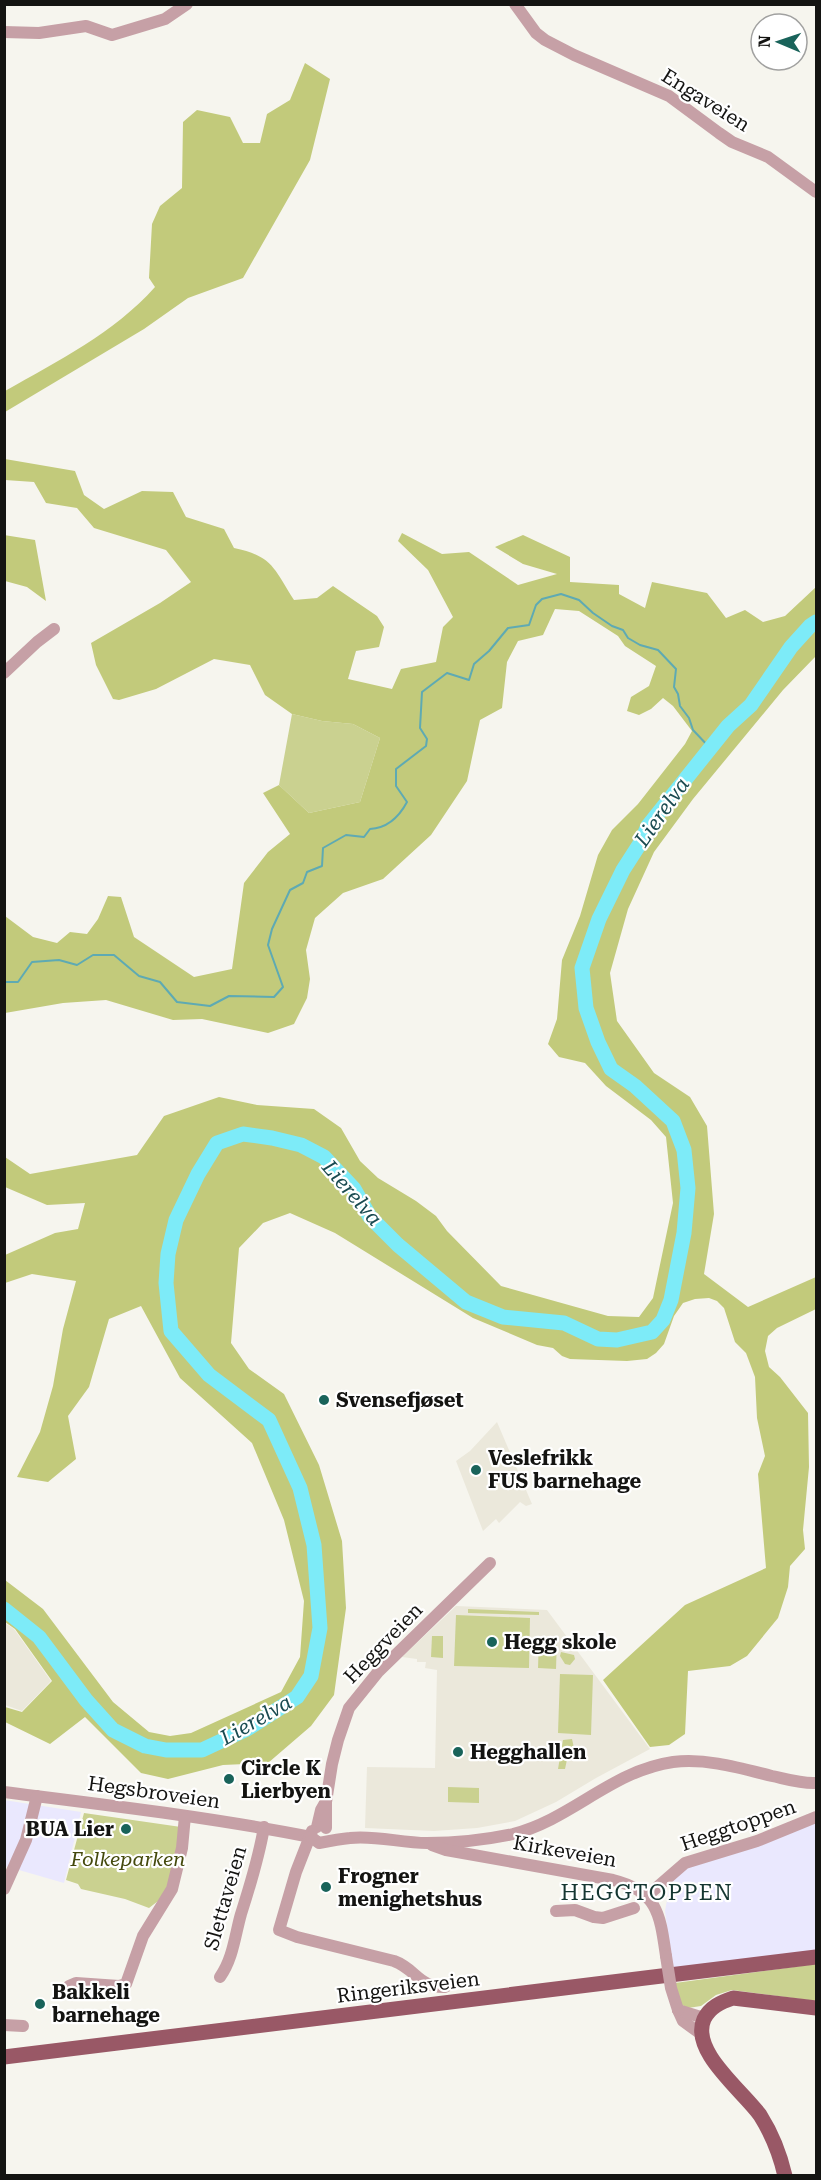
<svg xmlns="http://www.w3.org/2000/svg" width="821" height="2180" font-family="'Roboto Serif',serif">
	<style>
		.commercial { fill: #eae8fe }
		.built { fill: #ebe8db }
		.green { fill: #cad190 }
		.forest { fill: #c2ca7b }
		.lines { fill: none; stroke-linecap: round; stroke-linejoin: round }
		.stream { stroke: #5eaab3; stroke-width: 2 }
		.river { stroke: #7debf8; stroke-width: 15 }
		.minor { stroke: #c6a0a6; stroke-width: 12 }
		.major { stroke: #995866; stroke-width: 15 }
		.minor-bridge { stroke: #c6a0a6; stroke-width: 12 }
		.poi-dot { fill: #19635a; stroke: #fff; stroke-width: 2 }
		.labels { text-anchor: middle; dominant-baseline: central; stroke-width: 4.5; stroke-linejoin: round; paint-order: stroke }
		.street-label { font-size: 20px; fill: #141412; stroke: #fff }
		.poi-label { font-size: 20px; font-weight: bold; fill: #141412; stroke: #fff; text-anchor: start }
		.park-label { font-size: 20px; font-style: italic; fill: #44490c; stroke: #fff }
		.water-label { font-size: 21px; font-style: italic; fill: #1a4b51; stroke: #fff }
		.quarter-label { font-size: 22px; letter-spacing: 1.5px; fill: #153631; stroke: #fff }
	</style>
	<rect width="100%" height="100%" fill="#f6f5ee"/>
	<g class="commercial">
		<polygon points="4,1800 81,1812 64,1883 5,1866"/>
		<polygon points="816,1822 816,1950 672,1968 665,1911 670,1884 680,1872 691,1865"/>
	</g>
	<g class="built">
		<polygon points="497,1422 532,1504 526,1506 520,1502 499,1523 496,1519 483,1531 456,1461 470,1451"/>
		<polygon points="456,1606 547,1610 650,1749 596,1778 556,1802 515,1821 477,1828 434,1831 365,1828 367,1767 435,1768 437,1670 425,1668 426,1662 417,1662 417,1659 402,1657"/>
		<polygon points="5,1623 14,1629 51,1681 22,1711 5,1705"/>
	</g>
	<g class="green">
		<polygon points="292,714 322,721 353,724 380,738 360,802 309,813 279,785"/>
		<polygon points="468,1609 539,1612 539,1615 468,1613"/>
		<polygon points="456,1615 530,1618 529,1668 454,1666"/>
		<polygon points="432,1636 443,1636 443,1658 431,1657"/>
		<polygon points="546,1637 557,1639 556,1669 538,1668 539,1638"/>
		<polygon points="561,1652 574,1655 575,1659 570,1665 565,1664 560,1656"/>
		<polygon points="560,1674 593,1675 591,1735 558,1733"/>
		<polygon points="572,1739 574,1748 569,1750 565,1769 558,1769 563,1740"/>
		<polygon points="448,1787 479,1788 479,1803 448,1802"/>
		<polygon points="84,1813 181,1827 172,1877 162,1898 149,1908 125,1899 81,1889 78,1884 66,1880"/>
		<polygon points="816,1964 816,2001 732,1990 716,1995 701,2006 688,2008 680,2004 675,1983"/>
	</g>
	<g class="forest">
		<path d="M305,63L330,79L310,160L243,278L188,298L144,329L5,412V391C58,361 114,333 155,287L149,278L152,224L160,206L182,188L183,122L197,110L230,117L243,143H260L267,114L290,100Z"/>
		<path d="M5,459L75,471L84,495L104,509L142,491L173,492L186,517L224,529L234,548C273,556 274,569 294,600L317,598L333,586L377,616L384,627L379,647L356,651L348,679L392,689L401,669L436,662L443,627L453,617L428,570L398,541L402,533L442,554L469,552L518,585L557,574L523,564L495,547L523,535L570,557V582L619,585V594L645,608L652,582L707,593L726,618L745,610L763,622L785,616L816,587V656L783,690L693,799L654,852L628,909L610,973L617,1021L654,1073L690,1097L707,1126L714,1214L704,1274L748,1307L816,1277V1309L777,1328L768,1336L765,1351L769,1367L780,1377L808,1413L809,1467L803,1530L805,1549L790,1566L788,1587L778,1618L747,1656L730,1666L688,1671L685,1734L669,1745L650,1747L603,1680L685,1605L766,1568L758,1474L765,1456L757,1418L755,1377L746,1353L735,1342L724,1308L717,1301L709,1298L695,1299L683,1303L674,1316L664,1344L656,1353L647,1359L627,1361L570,1359L562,1356L553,1348L537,1345L473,1318L335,1233L290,1213L263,1223L239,1248L231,1343L249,1369L284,1394L319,1465L342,1541L346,1608L334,1695L311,1726L268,1763L223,1765L168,1779L141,1773L85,1717L50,1744L5,1722V1707L22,1712L52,1681L15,1629L5,1622V1580L43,1609L113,1702L149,1732L170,1736L191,1733L281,1692L300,1657L304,1601L284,1520L252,1443L180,1378L141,1306L109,1319L89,1387L68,1416L76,1459L48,1482L17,1477L40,1432L53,1386L63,1329L76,1281L32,1274L5,1283V1255L55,1233L78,1229L85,1203L47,1205L5,1187V1157L30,1174L137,1155L164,1116L219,1097L257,1105L314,1109L341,1128L360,1161L378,1178L416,1201L436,1216L447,1231L501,1286L608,1316L639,1317L653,1298L673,1203L666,1137L651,1120L606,1086L585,1063L559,1057L548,1044L557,1019L562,960L580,916L598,855L612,830L638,804L685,744L692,731L673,706L663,698L651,709L639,715L627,711L631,697L649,686L656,666L625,646L618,636L579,611L555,609L543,635L518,641L507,662L502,708L480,720L467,781L431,835L383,879L343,893L315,918L306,950L310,979L307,998L294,1024L268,1033L202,1019L173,1020L106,1000L63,1003L5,1013V916L33,937L57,943L70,932L87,934L98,919L108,896L121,897L134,937L194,977L232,969L244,883L268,852L290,834L263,793L279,785L309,813L360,802L380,738L353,724L322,721L292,714L265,695L250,665L214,659L156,689L119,700L113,699L96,665L91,643L160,603L191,582L166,550L94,528L77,508L46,503L34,482L5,480Z"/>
		<polygon points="4,535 35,540 46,601 27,587 5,581"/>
	</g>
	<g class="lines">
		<path class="stream" d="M4,982H18L32,962L59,960L77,965L93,955H114L139,976L160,982L177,1002L210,1006L229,996L274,997L283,987L268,945L272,929L290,890L303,883L307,872L322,866L323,848L346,835L364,837L370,829C388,828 399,817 407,802L396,786V769L426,746L427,739L420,728L422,692L447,673L469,680L474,664L489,651L508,628L529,625L536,605L542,599L561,594L579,600L593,613L612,626L623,630L628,638L640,645L658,650L676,669L674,687L678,694L680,706L689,718L693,730L710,748"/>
		<polyline class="river" points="4,1609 39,1637 86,1700 113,1730 145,1746 166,1750 202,1750 247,1729 297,1697 311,1676 320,1628 314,1545 300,1488 269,1420 209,1375 171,1331 166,1283 168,1254 176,1220 198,1174 217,1143 243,1134 272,1138 301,1145 324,1157 354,1189 370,1217 398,1245 466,1302 503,1317 564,1323 598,1339 617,1340 652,1332 663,1320 671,1300 684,1233 688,1188 684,1150 673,1121 635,1086 611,1069 598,1042 586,1008 582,968 599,919 623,870 641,842 648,826 728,726 751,705 791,647 810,626 816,622"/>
		<g class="minor">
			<polyline points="515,4 536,33 545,40 574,55 669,96 719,133 732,142 768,157 816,192"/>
			<polyline points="4,32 39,33 86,26 112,35 165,19 187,4"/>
			<polyline points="4,673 37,642 54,629"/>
			<path d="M4,1792C107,1805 210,1817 311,1837"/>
			<polyline points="317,1827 321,1810 325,1803"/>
			<polyline points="326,1828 326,1802 332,1764 338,1740 349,1708 378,1672 490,1563"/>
			<path d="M312,1831L296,1872L279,1930L297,1937L394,1961C416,1969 419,1988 445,1987L449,1985"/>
			<path d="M311,1837L319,1843C329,1841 339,1839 350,1838C375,1835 401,1843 427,1843C455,1843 485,1840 513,1834C572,1819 611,1771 673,1762C707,1758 740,1768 772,1776C786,1779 802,1784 816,1783"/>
			<path d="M432,1845L446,1850L613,1880C658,1891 660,1915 666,1956"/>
			<polyline points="4,1889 26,1840 37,1796"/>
			<polyline points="647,1896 685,1863 757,1841 816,1817"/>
			<polyline points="556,1911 575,1910 594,1917 603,1918 634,1908"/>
			<path d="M220,1977C233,1959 235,1935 241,1914C250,1886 259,1857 264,1827"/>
			<polyline points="69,1986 76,1983 119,1986 126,1984 143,1936 172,1889 182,1848 185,1816"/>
			<polyline points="678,2010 683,2021 701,2034"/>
			<polyline points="678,2010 704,2018"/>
			<polyline points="4,2025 23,2026"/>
		</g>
		<g class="major">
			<polyline points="4,2057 816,1957"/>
			<path d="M785,2176C780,2154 772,2134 760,2115C742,2090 690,2051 704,2019C710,2007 721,2002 733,1998L816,2008"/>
		</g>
		<polyline class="minor-bridge" points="666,1956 671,1988 678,2010"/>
	</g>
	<g class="poi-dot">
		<circle cx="324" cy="1400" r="6"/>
		<circle cx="476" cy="1470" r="6"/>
		<circle cx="492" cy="1642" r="6"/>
		<circle cx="458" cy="1752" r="6"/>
		<circle cx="229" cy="1779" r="6"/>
		<circle cx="126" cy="1829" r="6"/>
		<circle cx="326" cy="1887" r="6"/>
		<circle cx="40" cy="2004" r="6"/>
	</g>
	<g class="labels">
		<g class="street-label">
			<text transform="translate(706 100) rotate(32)">Engaveien</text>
			<text transform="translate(383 1643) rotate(-46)">Heggveien</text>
			<text transform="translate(154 1792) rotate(8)">Hegsbroveien</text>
			<text transform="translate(738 1825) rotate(-19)">Heggtoppen</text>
			<text transform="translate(565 1851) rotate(10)">Kirkeveien</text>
			<text transform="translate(225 1898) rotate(-74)">Slettaveien</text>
			<text transform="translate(408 1987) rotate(-7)">Ringeriksveien</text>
		</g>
		<g class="poi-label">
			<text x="336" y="1400">Svensefjøset</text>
			<text x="488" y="1458">Veslefrikk<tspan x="488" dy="23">FUS barnehage</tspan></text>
			<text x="504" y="1642">Hegg skole</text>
			<text x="470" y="1752">Hegghallen</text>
			<text x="241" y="1768">Circle K<tspan x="241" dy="23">Lierbyen</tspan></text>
			<text x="114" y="1829" text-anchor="end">BUA Lier</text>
			<text x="338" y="1876">Frogner<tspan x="338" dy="23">menighetshus</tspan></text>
			<text x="52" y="1992">Bakkeli<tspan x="52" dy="23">barnehage</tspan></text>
		</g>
		<g class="park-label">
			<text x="128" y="1859">Folkeparken</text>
		</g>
		<g class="water-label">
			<text transform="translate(662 812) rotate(-55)">Lierelva</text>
			<text transform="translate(352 1193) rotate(49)">Lierelva</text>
			<text transform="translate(256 1720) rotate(-30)">Lierelva</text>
		</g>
		<g class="quarter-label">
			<text x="647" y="1892">HEGGTOPPEN</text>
		</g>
	</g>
	<rect width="821" height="2180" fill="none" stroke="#141412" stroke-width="12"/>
	<g transform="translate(779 42) rotate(272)"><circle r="28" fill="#ffffff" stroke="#a1a1a0" stroke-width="1.5"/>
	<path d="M0-4.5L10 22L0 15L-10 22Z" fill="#19635a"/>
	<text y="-9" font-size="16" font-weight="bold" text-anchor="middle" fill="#141412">N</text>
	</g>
</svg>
